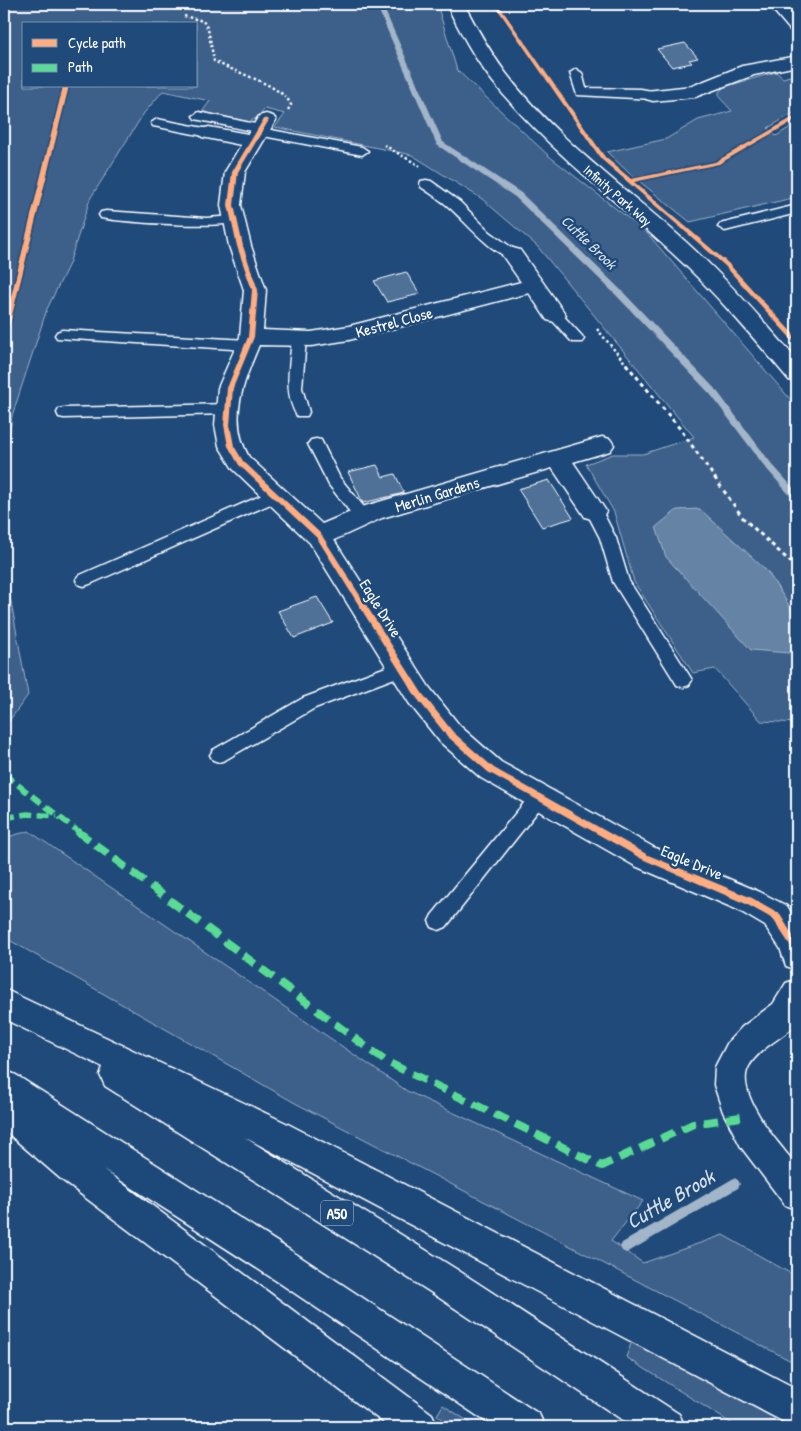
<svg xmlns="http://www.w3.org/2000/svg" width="801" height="1431" font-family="'Patrick Hand',sans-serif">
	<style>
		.green { fill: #3c618b; stroke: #9eb0c5; fill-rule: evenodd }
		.water { fill: #6583a4; stroke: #a3b5c8 }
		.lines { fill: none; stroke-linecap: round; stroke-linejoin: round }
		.stream { fill: #a3b5c8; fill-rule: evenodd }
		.building { fill: #507197; stroke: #fff }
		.service-casing { stroke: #fff; stroke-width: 3 }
		.minor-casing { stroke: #fff; stroke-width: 3 }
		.tertiary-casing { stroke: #fff; stroke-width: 3 }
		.trunk-casing { stroke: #fff; stroke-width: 3 }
		.path-far1 { stroke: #fff; stroke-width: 2.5; stroke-dasharray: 2.5 2.5; stroke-linecap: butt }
		.path { stroke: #fff; stroke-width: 3; stroke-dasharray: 4 4; stroke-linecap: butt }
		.service { fill: #1f4a7a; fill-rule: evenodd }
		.minor { fill: #1f4a7a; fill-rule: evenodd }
		.tertiary { fill: #1f4a7a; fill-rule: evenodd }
		.trunk { fill: #1f4a7a; fill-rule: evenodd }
		.quiet-far1 { stroke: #5adb95; stroke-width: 5.5; stroke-dasharray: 12 5.5; stroke-linecap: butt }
		.quiet { stroke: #5adb95; stroke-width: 8; stroke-dasharray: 15 8; stroke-linecap: butt }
		.cycleway-casing { stroke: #1f4a7a; stroke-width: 3 }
		.cycleway { fill: #ffac80; fill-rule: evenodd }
		.labels { text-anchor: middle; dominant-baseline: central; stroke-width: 5; stroke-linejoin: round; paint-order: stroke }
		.far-street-label { font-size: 14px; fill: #fff; stroke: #1f4a7a }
		.far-water-label { font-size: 15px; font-style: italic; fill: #d8e0e8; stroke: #1f4a7a }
		.shield { fill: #1f4a7a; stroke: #bcc9d7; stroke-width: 1 }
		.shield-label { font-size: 15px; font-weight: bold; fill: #fff }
		.street-label { font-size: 16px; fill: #fff; stroke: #1f4a7a }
		.near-water-label { font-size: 21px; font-style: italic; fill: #d8e0e8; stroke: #1f4a7a }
	</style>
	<rect width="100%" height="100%" fill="#1f4a7a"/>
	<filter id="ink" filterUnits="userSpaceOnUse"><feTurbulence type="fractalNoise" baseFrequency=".02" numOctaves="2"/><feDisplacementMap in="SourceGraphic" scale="10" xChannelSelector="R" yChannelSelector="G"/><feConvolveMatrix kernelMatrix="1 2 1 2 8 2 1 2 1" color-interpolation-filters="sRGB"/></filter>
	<g filter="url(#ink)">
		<g class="green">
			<path d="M4,4H437L457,70L549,156L647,233L797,407V618L767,571L789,653L797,642V723L761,721L715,669L693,673L634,582L614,512L586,464L613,454H643L694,437L537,246L482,199L412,155L275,127L285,114L265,109L258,117L249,122L202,112L210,101L163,91L144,113L90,199L69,264L47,309L12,416L4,474ZM24,24H196V86H24Z"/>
			<polygon points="776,72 783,78 797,74 797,111 768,128 776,136 797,123 797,152 792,153 797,159 797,197 690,222 629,173 607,152 666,139 698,120 732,111 719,97 719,92 724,87"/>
			<polygon points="4,563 28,695 4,728"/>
			<polygon points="29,831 407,1091 643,1201 611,1241 643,1263 723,1235 797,1277 797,1364 295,1103 4,937 4,838"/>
			<polygon points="632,1341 796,1427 737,1427 626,1357"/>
			<polygon points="443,1405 477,1427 453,1427 437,1415"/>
		</g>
		<polygon class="water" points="700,509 767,571 797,618 797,642 789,653 751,650 666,557 656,527 677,510"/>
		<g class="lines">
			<g class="stream">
				<polygon points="376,4 382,4 443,142 521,193 622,291 717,391 771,463 797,492 797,501 794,500 765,467 711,395 616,295 515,197 437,145"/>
				<polygon points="734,1178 738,1180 740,1184 738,1188 630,1251 626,1253 622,1251 620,1247 622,1243"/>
			</g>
		</g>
		<g class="building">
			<polygon points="685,43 698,58 689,60 692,63 672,67 657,49"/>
			<polygon points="406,272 420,294 387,302 374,281"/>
			<polygon points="377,465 383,477 395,474 404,493 363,503 348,472"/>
			<polygon points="549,480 573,518 542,527 518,489"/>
			<polygon points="317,597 333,623 294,638 278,611"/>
		</g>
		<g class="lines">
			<defs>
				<g id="service">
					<polygon points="576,69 582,73 586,88 641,89 657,92 659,95 653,99 577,95 570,73"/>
					<polygon points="199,112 260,125 266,129 362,147 368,151 362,155 258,135 252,131 195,119 193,116"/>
					<polygon points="157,119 209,129 215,133 209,137 153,126 151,123"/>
					<path d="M426,180L431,181L460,202L490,232L518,252L520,255L518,258C499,263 464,220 450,208C441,200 431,194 421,187L420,184L421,181Z"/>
					<polygon points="797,205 797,213 725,231 718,227 720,224"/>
					<path d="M106,211L206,218L234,216L241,220C232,230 119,222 101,218L99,215L101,212Z"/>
					<polygon points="555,310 560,312 582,336 584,339 582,342 572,342 550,318 548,315 550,312"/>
					<polygon points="62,330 248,340 253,342 255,345 253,348 248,350 57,338 55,335 57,332"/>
					<path d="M299,334L304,336L306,339L302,388L309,412L307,416H297C283,393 290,364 292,339L294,336Z"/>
					<polygon points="229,404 234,405 236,409 234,413 229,414 64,418 59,417 57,413 59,409 64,408"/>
					<polygon points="316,439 321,440 340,478 369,513 371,517 369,521 363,523 357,521 329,485 308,444 311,440"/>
					<polygon points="276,489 282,491 284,495 282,499 90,584 84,586 78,584 76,580 78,576"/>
					<polygon points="594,505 600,507 616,538 629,581 689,675 692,680 689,685 683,687 677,685 613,582 600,538 586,511 588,507"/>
					<polygon points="402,661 408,663 411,668 408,673 315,708 225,760 219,762 213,760 210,755 213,750 303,698"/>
					<polygon points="539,789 545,792 548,797 545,802 446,927 439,930 432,927 429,921 432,915 533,792"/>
				</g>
				<g id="minor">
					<polygon points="797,56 797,66 754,75 695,97 653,101 646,99 644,95 646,91 692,86 742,66"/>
					<path d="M266,114L273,116L276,120L245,172L241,205L251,246L266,290L263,330L311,332L349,326L521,282L502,255L506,250L513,248L520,250L566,315L563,320L555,322L547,320L529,293L349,340L311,346L259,345C244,381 227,419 249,457L322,524L365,506L602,437L610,439L614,445L610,451L573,462L606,511L603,517L594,520L585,517L552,468L382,518L334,540L429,687L460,726L501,762L655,848L760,892L787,906L797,923V970L786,966L780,948L765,926L738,910L635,866L481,778L440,742L409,703L310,543L233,469L219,446L215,425L218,388L240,337L244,290L229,246L221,205L225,172L241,145L202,137L199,133L202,129L209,127L248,134L259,116Z"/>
					<path d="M797,979V1023C782,1039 760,1047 749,1066C735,1089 770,1133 784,1150C787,1155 796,1162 797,1168C800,1178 798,1200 797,1210L785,1205L741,1147L723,1112L714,1085L715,1067L728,1042L742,1027L773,1004L786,983Z"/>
				</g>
				<g id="tertiary">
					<path d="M446,4H464C476,27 489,50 505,72C554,138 625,187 686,242C726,278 762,319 797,360V383L789,380C752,336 714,291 671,252C611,196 545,147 493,82C474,58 460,31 446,4Z"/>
					<polygon points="768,4 786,4 797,16 797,32 791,31"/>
				</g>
				<g id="trunk">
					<polygon points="4,989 286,1123 797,1389 797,1427 784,1422 244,1137 456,1269 679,1414 685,1427 633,1427 432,1293 105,1086 100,1075 103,1067 4,1019"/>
					<polygon points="4,1070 16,1075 299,1256 539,1414 545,1427 494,1427 275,1280 103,1169 432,1414 438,1427 389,1427 62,1180 4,1130"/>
				</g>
			</defs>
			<use href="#service" class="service-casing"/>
			<use href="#minor" class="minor-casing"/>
			<use href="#tertiary" class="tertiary-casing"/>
			<use href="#trunk" class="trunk-casing"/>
			<g class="path-far1">
				<path d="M184,16L203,21L208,29L214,61C233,72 283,85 291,105L288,110"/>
				<polyline points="384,145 420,166"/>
				<polyline points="597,329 627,365"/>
			</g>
			<polyline class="path" points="626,364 681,430 743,518 797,568"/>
			<use href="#service" class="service"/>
			<use href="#minor" class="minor"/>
			<use href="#tertiary" class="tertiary"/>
			<use href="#trunk" class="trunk"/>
			<g class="quiet-far1">
				<polyline points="4,774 79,832"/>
				<polyline points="4,818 27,814 57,816"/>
			</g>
			<polyline class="quiet" points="77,831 385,1061 602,1166 693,1124 741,1117"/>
			<defs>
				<g id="cycleway">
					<polygon points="494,4 498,4 605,157 631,179 715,162 797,115 797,119 719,164 634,182 728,263 797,338 797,344 795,343 724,265 601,159"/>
					<polygon points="63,86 69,86 7,336 4,338 4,325"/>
					<polygon points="266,118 269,120 238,172 234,205 243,246 258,290 254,337 233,388 230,425 234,446 243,461 321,534 422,693 453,732 494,768 648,855 752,898 779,913 797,942 797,960 794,959 790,945 773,919 746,904 642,859 488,772 447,736 416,697 317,538 239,465 228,446 224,425 227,388 248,337 252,290 237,246 228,205 232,172 263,120"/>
				</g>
			</defs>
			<use href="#cycleway" class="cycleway-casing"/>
			<use href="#cycleway" class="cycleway"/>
		</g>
	</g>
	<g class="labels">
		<g class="far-street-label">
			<text transform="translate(618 195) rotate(41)">Infinity Park Way</text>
		</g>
		<g class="far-water-label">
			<text transform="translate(589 242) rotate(44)">Cuttle Brook</text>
		</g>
		<rect class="shield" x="321" y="1200.5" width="32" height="25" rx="4"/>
		<g class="shield-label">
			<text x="337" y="1213">A50</text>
		</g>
		<g class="street-label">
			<text transform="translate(394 322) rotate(-15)">Kestrel Close</text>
			<text transform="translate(437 494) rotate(-17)">Merlin Gardens</text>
			<text transform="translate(381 608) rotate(58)">Eagle Drive</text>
			<text transform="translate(692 862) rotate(23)">Eagle Drive</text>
		</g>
		<g class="near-water-label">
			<text transform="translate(670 1199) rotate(-30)">Cuttle Brook</text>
		</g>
	</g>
	<rect width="801" height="1431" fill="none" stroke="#1f4a7a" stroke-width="20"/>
	<rect x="10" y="10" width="781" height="1411" fill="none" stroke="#fff" stroke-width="2" filter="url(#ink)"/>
	<rect x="22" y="22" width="175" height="65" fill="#1f4a7a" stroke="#7992af"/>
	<rect x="32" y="39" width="25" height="8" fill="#ffac80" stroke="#7992af"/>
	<text x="68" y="48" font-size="15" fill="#ffffff">Cycle path</text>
	<rect x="32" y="64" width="25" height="8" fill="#5adb95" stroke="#7992af"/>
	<text x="68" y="72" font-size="15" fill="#ffffff">Path</text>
</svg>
